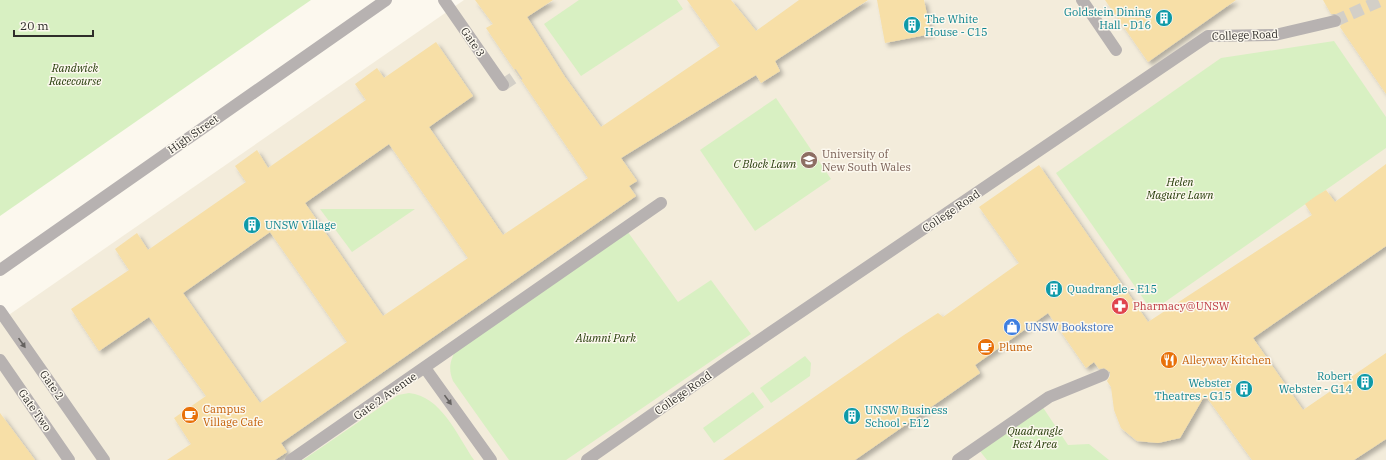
<svg xmlns="http://www.w3.org/2000/svg" width="1386" height="460" font-family="'IBM Plex Serif',serif">
	<style>
		.built { fill: #f3ecdb }
		.green { fill: #d8f0c2 }
		.building { fill: #f7dfa7; fill-rule: evenodd; filter: url(#shadow) }
		.lines { fill: none; stroke-linecap: round; stroke-linejoin: round }
		.minor-tunnel { stroke: #d3cfc7; stroke-width: 12; stroke-dasharray: 12 6; stroke-linecap: butt }
		.minor { stroke: #b7b2b1; stroke-width: 12 }
		.oneway { fill: #656260 }
		.labels { text-anchor: middle; dominant-baseline: central; stroke-width: 3; stroke-linejoin: round; paint-order: stroke }
		.culture-label { font-size: 11px; fill: #0d838f; stroke: #fcf8ee; text-anchor: start }
		.street-label { font-size: 11px; fill: #2f2d2a; stroke: #fcf8ee }
		.park-label { font-size: 11px; font-style: italic; fill: #1e3500; stroke: #fcf8ee }
		.education-label { font-size: 11px; fill: #785e54; stroke: #fcf8ee; text-anchor: start }
		.health-label { font-size: 11px; fill: #be3a42; stroke: #fcf8ee; text-anchor: start }
		.shop-label { font-size: 11px; fill: #366cbe; stroke: #fcf8ee; text-anchor: start }
		.food-label { font-size: 11px; fill: #c56008; stroke: #fcf8ee; text-anchor: start }
	</style>
	<defs>
		<filter id="shadow"><feDropShadow dx="3.5" dy="3.5" stdDeviation="2" flood-color="#0004"/></filter>
	</defs>
	<rect width="100%" height="100%" fill="#fcf8ee"/>
	<polygon class="built" points="464,0 1386,0 1386,460 0,460 0,321"/>
	<g class="green">
		<polygon points="0,0 311,0 0,216"/>
		<polygon points="579,0 677,0 683,9 581,76 544,24"/>
		<polygon points="1334,41 1386,117 1386,148 1152,311 1056,173 1221,58"/>
		<polygon points="776,98 831,179 755,231 700,150"/>
		<polygon points="320,209 415,209 352,252"/>
		<path d="M625,228L678,302L711,280L751,334L566,460H509L453,381C448,368 450,362 456,349Z"/>
		<polygon points="805,356 811,363 810,376 771,403 760,388"/>
		<polygon points="753,392 764,407 714,443 703,428"/>
		<path d="M409,393C441,396 457,435 474,460H303L398,395Z"/>
		<polygon points="1042,406 1068,445 1089,444 1109,460 987,460 979,450"/>
	</g>
	<g class="building">
		<path d="M475,0H553L527,17L565,77L601,127L720,46L687,0H731L756,31L799,0H868L775,61L780,71L761,83L756,75L621,158L637,181L629,186L636,196L281,443L287,452L275,460H167L191,444L174,418L206,396L149,317L99,351L71,309L129,270L115,249L137,233L148,250L246,182L235,166L257,150L268,168L366,100L355,84L377,68L384,78L436,42L473,96L429,127L503,235L588,178L486,28L493,24ZM389,144L468,258L383,316L305,203ZM270,232L347,342L260,403L183,293Z"/>
		<polygon points="877,0 924,0 931,34 885,43"/>
		<polygon points="1105,0 1236,0 1148,62"/>
		<polygon points="1323,0 1386,0 1386,94 1340,27 1342,23 1341,16 1337,14 1331,14"/>
		<polygon points="1386,164 1386,246 1253,338 1303,410 1386,353 1386,439 1354,460 1252,460 1205,395 1180,438 1158,443 1137,441 1121,428 1114,410 1111,387 1107,381 1110,376 1110,372 1104,368 1099,369 1094,362 1086,368 1048,313 975,365 980,373 855,460 723,460 904,335 938,313 943,317 1019,263 979,207 1039,165 1148,322 1312,215 1305,204 1316,196 1326,190 1335,202"/>
		<polygon points="0,413 35,460 0,460"/>
	</g>
	<g class="lines">
		<g class="minor-tunnel">
			<polyline points="1335,21 1382,0"/>
			<polyline points="503,85 519,74"/>
		</g>
		<g class="minor">
			<polyline points="444,0 503,85"/>
			<polyline points="1082,0 1116,50"/>
			<polyline points="0,270 386,0"/>
			<polyline points="0,311 104,460"/>
			<polyline points="0,360 69,460"/>
			<polyline points="425,368 491,460"/>
			<polyline points="291,460 661,203"/>
			<polyline points="587,460 730,360 1208,36 1275,35 1335,21"/>
			<polyline points="958,460 1049,397 1103,375"/>
		</g>
	</g>
	<defs><path id="oneway-solid" d="M-6-.8H1V-3.2L6.5 0L1 3.2V.8H-6Z"/></defs>
	<g class="oneway">
		<use href="#oneway-solid" transform="translate(22 343) rotate(55)"/>
		<use href="#oneway-solid" transform="translate(448 400) rotate(54)"/>
	</g>
	<defs>
		<symbol id="building-disc" viewBox="-11 -11 22 22"><circle r="9.5" fill="#0f9aa8" stroke="#fcf8ee"/><path d="M-4-6H4V6H1V3H-1V6H-4ZM-2.5-4.3h1.7v1.8h-1.7ZM.8-4.3h1.7v1.8H.8ZM-2.5-1h1.7V.8h-1.7ZM.8-1h1.7V.8H.8Z" fill="#fff"/></symbol>
		<symbol id="university-disc" viewBox="-11 -11 22 22"><circle r="9.5" fill="#8d6e63" stroke="#fcf8ee"/><path d="M0-5L7-2L0 1L-7-2ZM-4 1L0 2.5L4 1V4Q0 6-4 4Z" fill="#fff"/></symbol>
		<symbol id="pharmacy-disc" viewBox="-11 -11 22 22"><circle r="9.5" fill="#e0444e" stroke="#fcf8ee"/><path d="M-2-6h4v4h4v4h-4v4h-4v-4h-4v-4h4Z" fill="#fff"/></symbol>
		<symbol id="shop-disc" viewBox="-11 -11 22 22"><circle r="9.5" fill="#3f7fe0" stroke="#fcf8ee"/><path d="M-5-2.5h2.3a2.7 3.5 0 0 1 5.4 0H5L5.5 6h-11ZM-1.5-2.5h3a1.5 2.3 0 0 0-3 0Z" fill="#fff"/></symbol>
		<symbol id="cafe-disc" viewBox="-11 -11 22 22"><circle r="9.5" fill="#e8710a" stroke="#fcf8ee"/><path d="M-5.5-4.5H6V0H3Q3 3.5 0 3.5H-2.5Q-5.5 3.5-5.5 0ZM3-3.2v2h1.7v-2ZM-6 4.5H4V6H-6Z" fill="#fff"/></symbol>
		<symbol id="restaurant-disc" viewBox="-11 -11 22 22"><circle r="9.5" fill="#e8710a" stroke="#fcf8ee"/><path d="M-5-6h1v4h1v-4h1v4h1v-4h1v5L-1.5 .5V6h-2V.5L-5-1ZM5-6V6H3V1.5H1.5Q1.5-4 5-6Z" fill="#fff"/></symbol>
	</defs>
	<g fill-rule="evenodd">
		<use href="#building-disc" x="1154" y="8" width="20" height="20"/>
		<use href="#building-disc" x="902" y="15" width="20" height="20"/>
		<use href="#university-disc" x="799" y="150" width="20" height="20"/>
		<use href="#building-disc" x="242" y="215" width="20" height="20"/>
		<use href="#building-disc" x="1044" y="279" width="20" height="20"/>
		<use href="#pharmacy-disc" x="1110" y="296" width="20" height="20"/>
		<use href="#shop-disc" x="1002" y="317" width="20" height="20"/>
		<use href="#cafe-disc" x="976" y="337" width="20" height="20"/>
		<use href="#restaurant-disc" x="1159" y="350" width="20" height="20"/>
		<use href="#building-disc" x="1355" y="372" width="20" height="20"/>
		<use href="#building-disc" x="1234" y="379" width="20" height="20"/>
		<use href="#cafe-disc" x="180" y="405" width="20" height="20"/>
		<use href="#building-disc" x="842" y="406" width="20" height="20"/>
	</g>
	<g class="labels">
		<g class="culture-label">
			<text x="1151" y="12" text-anchor="end">Goldstein Dining<tspan x="1151" dy="13">Hall - D16</tspan></text>
			<text x="925" y="19">The White<tspan x="925" dy="13">House - C15</tspan></text>
			<text x="265" y="225">UNSW Village</text>
			<text x="1067" y="289">Quadrangle - E15</text>
			<text x="1352" y="376" text-anchor="end">Robert<tspan x="1352" dy="13">Webster - G14</tspan></text>
			<text x="1231" y="383" text-anchor="end">Webster<tspan x="1231" dy="13">Theatres - G15</tspan></text>
			<text x="865" y="410">UNSW Business<tspan x="865" dy="13">School - E12</tspan></text>
		</g>
		<g class="street-label">
			<text transform="translate(1245 35) rotate(-2)">College Road</text>
			<text transform="translate(473 42) rotate(55)">Gate 3</text>
			<text transform="translate(193 134) rotate(-35)">High Street</text>
			<text transform="translate(951 211) rotate(-34)">College Road</text>
			<text transform="translate(52 385) rotate(55)">Gate 2</text>
			<text transform="translate(683 393) rotate(-35)">College Road</text>
			<text transform="translate(385 396) rotate(-35)">Gate 2 Avenue</text>
			<text transform="translate(35 410) rotate(55)">Gate Two</text>
		</g>
		<g class="park-label">
			<text x="75" y="68">Randwick<tspan x="75" dy="13">Racecourse</tspan></text>
			<text x="765" y="164">C Block Lawn</text>
			<text x="1180" y="182">Helen<tspan x="1180" dy="13">Maguire Lawn</tspan></text>
			<text x="606" y="338">Alumni Park</text>
			<text x="1035" y="431">Quadrangle<tspan x="1035" dy="13">Rest Area</tspan></text>
		</g>
		<g class="education-label">
			<text x="822" y="154">University of<tspan x="822" dy="13">New South Wales</tspan></text>
		</g>
		<g class="health-label">
			<text x="1133" y="306">Pharmacy@UNSW</text>
		</g>
		<g class="shop-label">
			<text x="1025" y="327">UNSW Bookstore</text>
		</g>
		<g class="food-label">
			<text x="999" y="347">Plume</text>
			<text x="1182" y="360">Alleyway Kitchen</text>
			<text x="203" y="409">Campus<tspan x="203" dy="13">Village Cafe</tspan></text>
		</g>
	</g>
	<path d="M14 30v6h79v-6" fill="none" stroke="#2f2d2a" stroke-width="2"/>
	<text x="20" y="30" font-size="12" fill="#2f2d2a" stroke="#fcf8ee" stroke-width="3" paint-order="stroke">20 m</text>
</svg>
